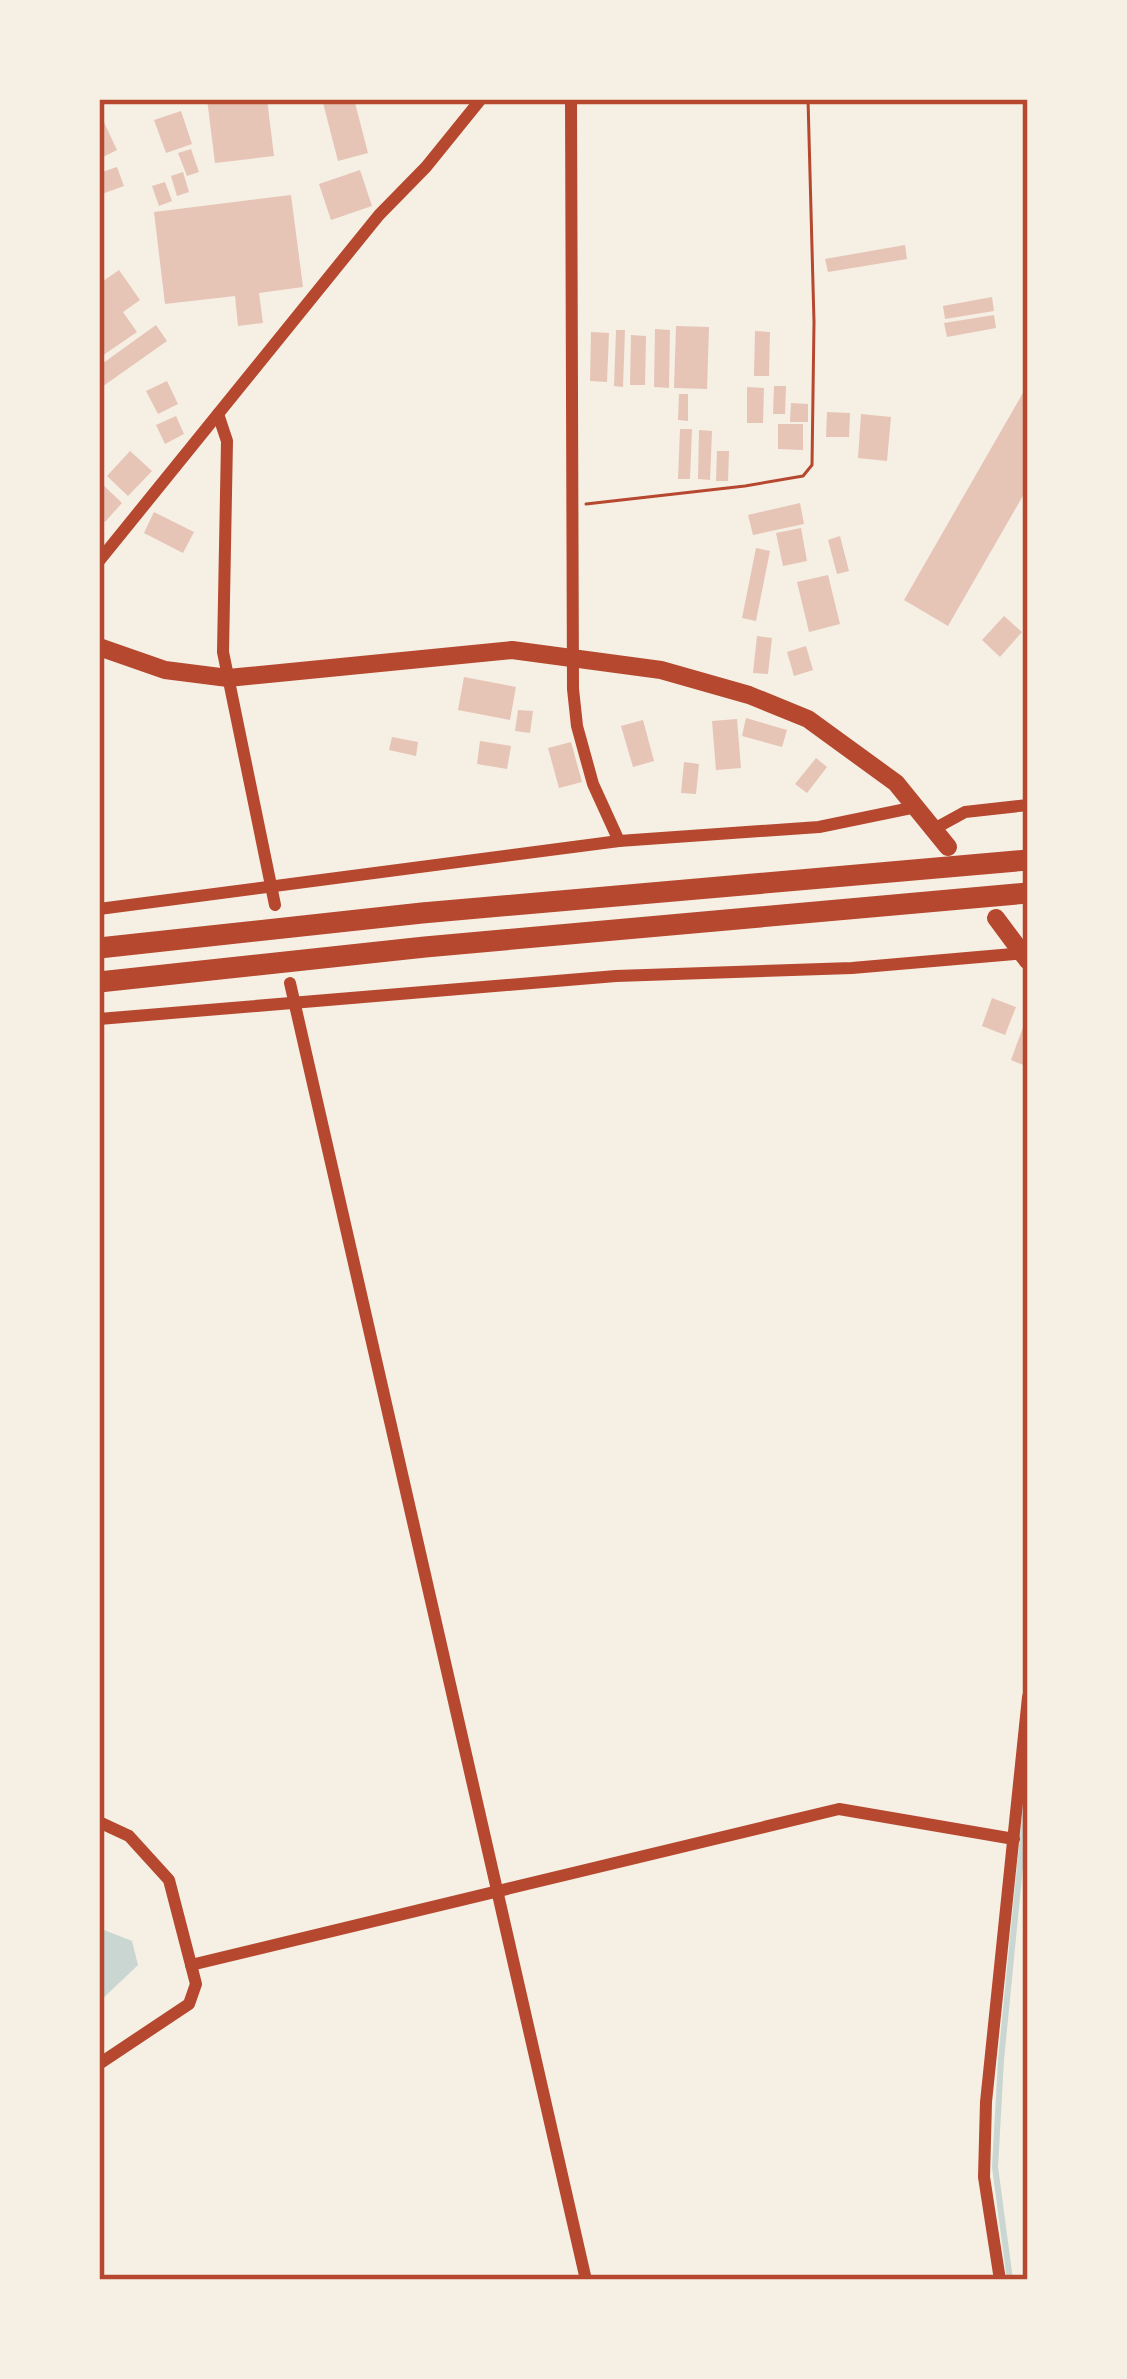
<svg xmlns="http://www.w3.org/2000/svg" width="1127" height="2379" font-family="Ubuntu,sans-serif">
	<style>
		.water { fill: #c9d6d2 }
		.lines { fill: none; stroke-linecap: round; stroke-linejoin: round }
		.stream { stroke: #c9d6d2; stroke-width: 6 }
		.building { fill: #e6c5b7 }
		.path { stroke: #b5482f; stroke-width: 3 }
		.minor { stroke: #b5482f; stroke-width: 12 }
		.primary { stroke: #b5482f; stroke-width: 18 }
		.motorway { stroke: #b5482f; stroke-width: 21 }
		.neatline { fill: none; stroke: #b5482f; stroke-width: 4.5 }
	</style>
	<rect width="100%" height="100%" fill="#f6efe4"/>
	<polygon class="water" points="99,1928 132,1941 138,1965 99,2002"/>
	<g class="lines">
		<polyline class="stream" points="1010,2280 995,2167 1001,2060 1028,1785"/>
	</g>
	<g class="building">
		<polygon points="207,99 267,99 274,156 215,163"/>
		<polygon points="322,99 354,99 368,153 338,161"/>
		<polygon points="181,111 192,144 166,153 154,120"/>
		<polygon points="102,118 117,150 99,159 99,120"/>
		<polygon points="191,149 199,172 187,176 178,153"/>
		<polygon points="117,167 124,186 99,195 99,173"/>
		<polygon points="360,170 372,206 331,220 319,184"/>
		<polygon points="183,172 189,192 177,196 171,176"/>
		<polygon points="165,182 172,201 159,206 152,186"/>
		<polygon points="291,195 303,287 259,293 263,323 238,326 235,296 165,304 154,212"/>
		<polygon points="905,245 907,259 828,272 825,259"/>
		<polygon points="119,270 140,300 123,312 137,332 99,358 99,284"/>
		<polygon points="992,297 994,311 945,319 943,306"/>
		<polygon points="994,315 996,328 947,337 944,323"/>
		<polygon points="156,325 167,341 99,389 99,366"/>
		<polygon points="676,326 709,327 707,389 674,388"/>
		<polygon points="655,329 670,330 669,388 654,387"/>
		<polygon points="616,330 625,330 623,387 614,386"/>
		<polygon points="755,331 770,332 769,376 754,376"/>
		<polygon points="591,332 609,333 607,382 590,381"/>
		<polygon points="631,335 646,336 645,385 630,385"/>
		<polygon points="167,381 178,404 158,414 146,391"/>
		<polygon points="1028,384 1028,487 948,626 904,600"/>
		<polygon points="774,386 786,386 785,414 773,414"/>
		<polygon points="747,387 764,388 763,423 747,423"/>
		<polygon points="679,394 688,394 688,421 678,420"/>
		<polygon points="791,403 808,404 808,422 790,422"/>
		<polygon points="827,412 850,413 849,437 826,437"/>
		<polygon points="861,414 891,417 887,461 858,458"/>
		<polygon points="176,416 184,434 165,444 156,425"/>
		<polygon points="778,424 803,424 803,450 778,449"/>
		<polygon points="680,429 692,429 690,479 678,479"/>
		<polygon points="699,430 712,431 710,480 698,479"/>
		<polygon points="130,451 152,471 128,496 107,476"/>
		<polygon points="717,451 729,451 728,481 716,481"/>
		<polygon points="99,481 122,503 105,522 99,517"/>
		<polygon points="800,503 804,524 753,535 748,515"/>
		<polygon points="154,512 194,532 183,553 144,533"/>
		<polygon points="801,528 807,561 783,566 776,533"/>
		<polygon points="840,536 849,571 837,574 828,540"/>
		<polygon points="756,548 770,551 756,621 742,618"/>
		<polygon points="828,575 840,624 809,632 797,582"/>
		<polygon points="1004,616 1022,632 1000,657 982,640"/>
		<polygon points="757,636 772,638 768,674 753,673"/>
		<polygon points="806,646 813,670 794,676 787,652"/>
		<polygon points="464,677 516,687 510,720 458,710"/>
		<polygon points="518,710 533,711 530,733 515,731"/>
		<polygon points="746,718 787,730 782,747 742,736"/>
		<polygon points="737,719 741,768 716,770 712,721"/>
		<polygon points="643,720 654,761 633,767 621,726"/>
		<polygon points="392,737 418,742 416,756 389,750"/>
		<polygon points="480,741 511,746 507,769 477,764"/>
		<polygon points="571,742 582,782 559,788 548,748"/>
		<polygon points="816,758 827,767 807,793 795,784"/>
		<polygon points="684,762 699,764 696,794 681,793"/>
		<polygon points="992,998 1016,1007 1005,1035 982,1026"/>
		<polygon points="1027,1016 1028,1016 1028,1067 1011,1060"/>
	</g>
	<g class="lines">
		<polyline class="path" points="586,504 745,486 803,476 812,465 814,322 808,99"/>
		<g class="minor">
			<polyline points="571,99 573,689 577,726 593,784 619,841"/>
			<polyline points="218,414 227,441 223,652 275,905"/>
			<polyline points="99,561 379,215 426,167 481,99"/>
			<polyline points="934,829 965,812 1028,805"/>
			<polyline points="99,909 619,841 819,827 916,807"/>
			<polyline points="290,983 586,2280"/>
			<polyline points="99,1019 616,976 852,968 1025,953"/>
			<polyline points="99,1822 129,1836 169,1880 196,1984 189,2004 99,2064"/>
			<polyline points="191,1965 839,1809 1014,1839"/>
			<polyline points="1000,2280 984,2177 986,2102 1028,1697"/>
		</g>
		<g class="primary">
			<polyline points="99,647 165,670 228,678 512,650 661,670 749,695 808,719 896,783 948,847"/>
			<polyline points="996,918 1028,961"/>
		</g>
		<g class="motorway">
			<polyline points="99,948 422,913 1028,860"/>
			<polyline points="99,982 425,947 1028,893"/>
		</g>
	</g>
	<rect width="1127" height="2379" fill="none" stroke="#f6efe4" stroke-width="204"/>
	<rect x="102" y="102" width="923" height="2175" class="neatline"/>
</svg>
